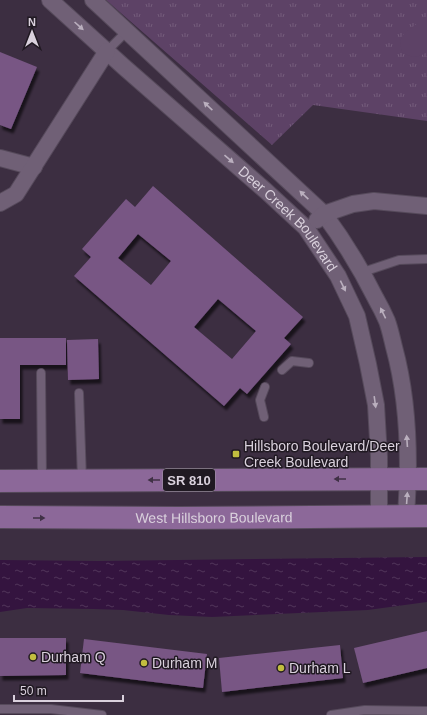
<svg xmlns="http://www.w3.org/2000/svg" width="427" height="715" font-family="Helvetica,sans-serif">
	<style>
		.grass { fill: url(#grass-tufts) }
		.park { fill: #5d4266 }
		.water { fill: url(#water-ripples) }
		.building { fill: #785684; fill-rule: evenodd; filter: url(#shadow) }
		.lines { fill: none; stroke-linecap: round; stroke-linejoin: round }
		.lane-casing { stroke: #564a5b; stroke-width: 10 }
		.street-casing { stroke: #564a5b; stroke-width: 18 }
		.primary-casing { stroke: #564a5b; stroke-width: 24 }
		.lane { stroke: #706076; stroke-width: 8 }
		.street { stroke: #706076; stroke-width: 16 }
		.primary { stroke: #8c6899; stroke-width: 22 }
		.oneway { fill: #baafbe }
		.oneway2 { fill: #403146 }
		.poi-dot { fill: #c2bd3f; stroke: #201922; stroke-width: 1.5 }
		.labels { text-anchor: middle; dominant-baseline: central; stroke-width: 3; stroke-linejoin: round; paint-order: stroke }
		.shield { fill: #201922; stroke: #a29aa5; stroke-width: 1 }
		.shield-label { font-size: 13px; font-weight: bold; fill: #dad1dd }
		.street-label { font-size: 14px; fill: #dad1dd; stroke: #201922 }
		.poi-label { font-size: 14px; fill: #dad1dd; stroke: #201922; text-anchor: start }
	</style>
	<defs>
		<pattern id="grass-tufts" width="24" height="20" patternUnits="userSpaceOnUse"><rect width="24" height="20" fill="#5d4266"/><path d="M3 7l-1-3M5 7V3M7 7l1-3M15 17l-1-3M17 17v-4M19 17l1-3" fill="none" stroke="#745c7b"/></pattern>
		<pattern id="water-ripples" width="26" height="14" patternUnits="userSpaceOnUse"><rect width="26" height="14" fill="#34143f"/><path d="M2 4q2-2 4 0t4 0M15 11q2-2 4 0t4 0" fill="none" stroke="#51355a"/></pattern>
		<filter id="shadow"><feDropShadow dx="2.5" dy="4.5" stdDeviation="1" flood-color="#0009"/></filter>
	</defs>
	<rect width="100%" height="100%" fill="#3c2e41"/>
	<polygon class="grass" points="106,0 427,0 427,121 313,105 272,145"/>
	<path class="park" d="M427,16V52C418,58 413,58 403,53C397,39 402,34 414,26C419,23 422,19 427,16Z"/>
	<polygon class="water" points="427,557 427,602 368,610 212,617 169,615 123,610 93,609 27,608 0,612 0,560 99,561"/>
	<g class="building">
		<polygon points="0,52 37,67 11,129 0,125"/>
		<path d="M153,186L303,317L284,338L291,344L247,394L240,388L224,406L74,276L91,257L82,249L126,199L135,207ZM138,234L171,261L151,285L118,258ZM218,299L256,331L232,359L194,327Z"/>
		<polygon points="0,338 66,338 66,365 20,365 20,419 0,419"/>
		<polygon points="98,339 99,379 68,380 67,340"/>
		<polygon points="427,631 427,668 363,683 354,648"/>
		<polygon points="0,638 66,638 66,675 0,676"/>
		<polygon points="84,639 207,654 203,688 80,673"/>
		<polygon points="340,645 343,678 222,692 219,658"/>
	</g>
	<g class="lines">
		<defs>
			<g id="lane">
				<polyline points="107,51 127,31"/>
				<polyline points="363,272 399,260 427,259"/>
				<polyline points="282,370 292,361 309,363"/>
				<polyline points="41,373 42,480"/>
				<polyline points="79,393 82,480"/>
				<polyline points="264,417 260,400 265,387"/>
				<polyline points="0,709 51,709 102,715"/>
				<polyline points="331,715 365,710 427,711"/>
			</g>
			<g id="street">
				<path id="s1" d="M50,0L124,67L266,191L306,228L338,276L357,316L368,364L376,405L379,457V517"/>
				<path d="M93,0L324,214C344,241 361,269 376,299C380,306 384,314 387,321C390,329 392,339 394,347C409,402 410,460 406,516"/>
				<polyline points="0,158 34,167"/>
				<polyline points="0,203 16,194 107,51"/>
				<polyline points="317,220 324,214 353,204 374,201 427,206"/>
			</g>
			<g id="primary">
				<polyline points="0,481 427,479"/>
				<path id="s2" d="M0,517L179,518L427,516"/>
			</g>
		</defs>
		<use href="#lane" class="lane-casing"/>
		<use href="#street" class="street-casing"/>
		<use href="#primary" class="primary-casing"/>
		<use href="#lane" class="lane"/>
		<use href="#street" class="street"/>
		<use href="#primary" class="primary"/>
	</g>
	<defs><path id="oneway-solid" d="M-6-.8H1V-3.2L6.5 0L1 3.2V.8H-6Z"/></defs>
	<g class="oneway">
		<use href="#oneway-solid" transform="translate(79 26) rotate(42)"/>
		<use href="#oneway-solid" transform="translate(208 106) rotate(-137)"/>
		<use href="#oneway-solid" transform="translate(229 159) rotate(41)"/>
		<use href="#oneway-solid" transform="translate(304 195) rotate(-137)"/>
		<use href="#oneway-solid" transform="translate(343 286) rotate(64)"/>
		<use href="#oneway-solid" transform="translate(383 313) rotate(-116)"/>
		<use href="#oneway-solid" transform="translate(375 402) rotate(82)"/>
		<use href="#oneway-solid" transform="translate(407 441) rotate(-94)"/>
		<use href="#oneway-solid" transform="translate(407 498) rotate(-86)"/>
	</g>
	<g class="oneway2">
		<use href="#oneway-solid" transform="translate(340 479) rotate(180)"/>
		<use href="#oneway-solid" transform="translate(154 480) rotate(180)"/>
		<use href="#oneway-solid" transform="translate(39 518)"/>
	</g>
	<g class="poi-dot">
		<rect x="232" y="450" width="8" height="8" rx="2"/>
		<circle cx="33" cy="657" r="4"/>
		<circle cx="144" cy="663" r="4"/>
		<circle cx="281" cy="668" r="4"/>
	</g>
	<g class="labels">
		<rect class="shield" x="163" y="469" width="52" height="22" rx="3"/>
		<g class="shield-label">
			<text x="189" y="480">SR 810</text>
		</g>
		<g class="street-label">
			<text stroke="none"><textPath href="#s1" startOffset="324">Deer Creek Boulevard</textPath></text>
			<text stroke="none"><textPath href="#s2" startOffset="214">West Hillsboro Boulevard</textPath></text>
		</g>
		<g class="poi-label">
			<text x="244" y="446">Hillsboro Boulevard/Deer<tspan x="244" dy="16">Creek Boulevard</tspan></text>
			<text x="41" y="657">Durham Q</text>
			<text x="152" y="663">Durham M</text>
			<text x="289" y="668">Durham L</text>
		</g>
	</g>
	<g transform="translate(32 32)" stroke="#201922" stroke-width="3" paint-order="stroke">
	<path d="M0-3L7 15L0 10L-7 15Z" fill="#dad1dd"/>
	<text y="-6" font-size="11" font-weight="bold" text-anchor="middle" fill="#dad1dd">N</text>
	</g>
	<path d="M14 695v6h109v-6" fill="none" stroke="#dad1dd" stroke-width="2"/>
	<text x="20" y="695" font-size="12" fill="#dad1dd" stroke="#201922" stroke-width="3" paint-order="stroke">50 m</text>
</svg>
